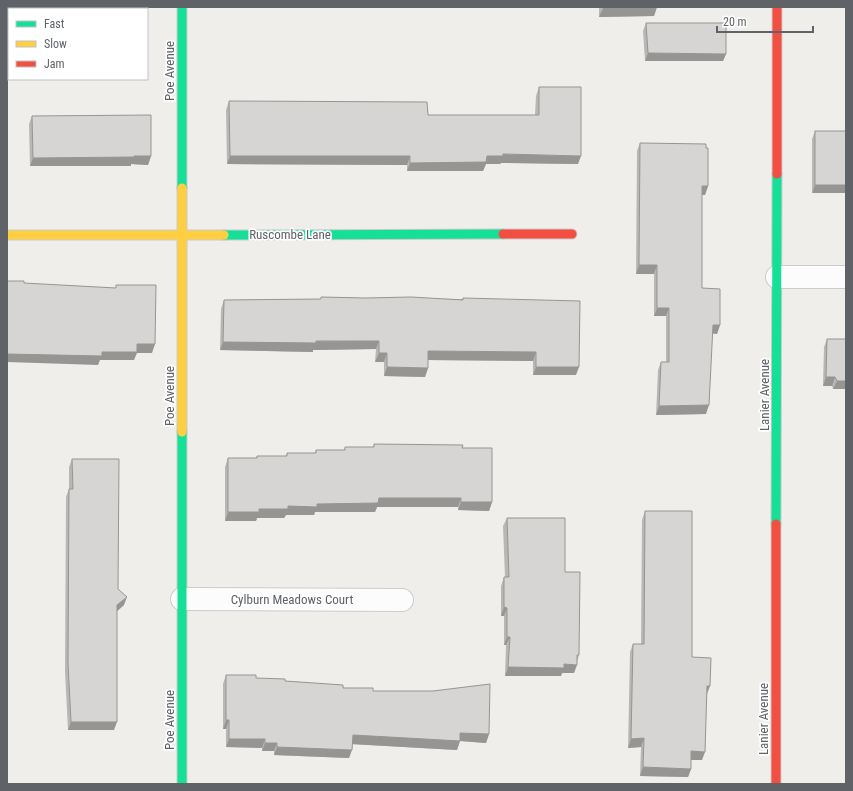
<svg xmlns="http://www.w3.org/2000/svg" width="853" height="791" font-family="'Roboto Condensed',sans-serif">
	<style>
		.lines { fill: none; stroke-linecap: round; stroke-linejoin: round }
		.street-casing { stroke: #cbcccc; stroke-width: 24 }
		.fast-casing { stroke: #cacacb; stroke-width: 11 }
		.slow-casing { stroke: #cacacb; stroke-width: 11 }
		.jam-casing { stroke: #cacacb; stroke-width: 11 }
		.street { stroke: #fdfcfc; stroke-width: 22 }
		.fast { stroke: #16e098; stroke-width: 9 }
		.slow { stroke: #ffcf43; stroke-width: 9 }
		.jam { stroke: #f24e42; stroke-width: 9 }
		.wall { fill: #b8b7b5 }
		.shaded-wall { fill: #969594 }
		.building { fill: #d6d5d3; stroke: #969594 }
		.labels { text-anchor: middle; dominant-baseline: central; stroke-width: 3.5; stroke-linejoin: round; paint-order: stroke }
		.street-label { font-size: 13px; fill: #5f6368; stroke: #fff }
	</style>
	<rect width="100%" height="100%" fill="#efeeea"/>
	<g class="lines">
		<defs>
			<g id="street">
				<polyline points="777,277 846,277"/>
				<polyline points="182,599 402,600"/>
			</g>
			<g id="fast">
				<polyline points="182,7 182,188"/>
				<polyline points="224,235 503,234"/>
				<polyline points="182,432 182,784"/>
				<polyline points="776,524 777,174"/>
			</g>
			<g id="slow">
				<polyline points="182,188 182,432"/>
				<polyline points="7,235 224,235"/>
			</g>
			<g id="jam">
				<polyline points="777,174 777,7"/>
				<polyline points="503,234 572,234"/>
				<polyline points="776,784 776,524"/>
			</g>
		</defs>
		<use href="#street" class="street-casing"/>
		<use href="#fast" class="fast-casing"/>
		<use href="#slow" class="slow-casing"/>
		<use href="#jam" class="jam-casing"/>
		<use href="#street" class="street"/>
		<use href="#fast" class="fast"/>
		<use href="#slow" class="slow"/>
		<use href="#jam" class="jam"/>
	</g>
	<g class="wall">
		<polygon points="599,7 657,7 654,16 599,17"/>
		<polygon points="646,23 726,54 723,61 645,61 643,31"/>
		<polygon points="539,87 578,164 501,163 500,164 486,164 483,171 407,171 407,165 227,164 226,110 229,101 428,115 535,115 536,96"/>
		<polygon points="32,116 151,156 148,165 131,164 131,166 30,166 29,124"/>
		<polygon points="815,131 846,131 812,193 812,139"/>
		<polygon points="640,143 708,186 705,195 702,195 702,288 720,325 717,334 712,333 706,414 656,415 658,370 661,362 666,362 666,316 654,316 654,274 636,274 637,151"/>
		<polygon points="321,297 365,298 462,299 463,298 576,375 533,375 533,361 428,360 428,368 425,377 384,376 384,362 375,362 376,349 313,350 313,352 220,350 221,309 224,300 321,299"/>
		<polygon points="827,339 846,339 846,389 833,389 832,386 823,386 824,347"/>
		<polygon points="374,444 462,448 492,502 489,511 458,510 458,507 377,507 375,512 315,512 314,515 286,515 284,518 257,518 256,521 225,521 225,467 228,458 256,458 257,456 286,456 287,453 315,453 316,450 344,450 345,447 373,447"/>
		<polygon points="72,459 124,605 117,611 114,730 68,730 65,672 66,497 69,489 69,467"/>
		<polygon points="645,511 692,657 707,694 702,760 691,760 691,769 688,777 640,776 641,747 628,748 630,652 633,644 641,644 642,520"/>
		<polygon points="507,518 565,572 579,655 574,673 562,673 561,676 505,676 506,645 504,645 504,616 501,616 501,586 504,577 505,577 503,526"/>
		<polygon points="226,675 373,691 489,734 486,743 460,741 457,750 352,744 349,758 274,755 274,751 262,751 262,748 226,747 226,729 223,729 223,684"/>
	</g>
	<g class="shaded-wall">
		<polygon points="657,7 654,16 599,17 603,8"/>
		<polygon points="648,53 726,54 723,61 645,61"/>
		<polygon points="503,154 581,156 578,164 501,163 500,164 486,164 483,171 407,171 410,163"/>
		<polygon points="134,156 151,156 148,165 131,164 131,166 30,166 33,158"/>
		<polygon points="230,156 410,156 407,165 227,164"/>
		<polygon points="815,185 846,185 846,193 812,193"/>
		<polygon points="702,186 708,186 705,195 699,195"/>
		<polygon points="639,265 657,265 654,274 636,274"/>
		<polygon points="657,308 669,308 666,316 654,316"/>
		<polygon points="713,325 720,325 717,334 709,333"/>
		<polygon points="379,341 376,349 313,350 313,352 220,350 223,342"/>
		<polygon points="137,344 155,344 152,353 137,353 134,360 100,360 98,365 7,362 7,354 102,352"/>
		<polygon points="428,351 536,352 533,361 425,360"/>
		<polygon points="379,353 387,353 384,362 375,362"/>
		<polygon points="387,367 428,368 425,377 384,376"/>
		<polygon points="536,367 579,367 576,375 533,375"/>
		<polygon points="826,377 835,377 832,386 823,386"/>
		<polygon points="837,381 846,381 846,389 833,389"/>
		<polygon points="709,405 706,414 656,415 659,406"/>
		<polygon points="379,498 461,498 458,507 377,507 375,512 315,512 314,515 286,515 284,518 257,518 256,521 225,521 228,512"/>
		<polygon points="461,502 492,502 489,511 458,510"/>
		<polygon points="127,597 124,605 114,614 117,605"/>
		<polygon points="504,607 507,608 504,616 501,616"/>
		<polygon points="507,637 510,637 506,645 504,645"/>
		<polygon points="564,664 577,665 574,673 562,673 561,676 505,676 508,667"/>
		<polygon points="707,686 710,686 707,694"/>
		<polygon points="226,720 229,720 226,729 223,729"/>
		<polygon points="71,722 117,722 114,730 68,730"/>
		<polygon points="460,733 489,734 486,743 460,741 457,750 350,744 353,735"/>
		<polygon points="644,738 641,747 628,748 631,739"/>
		<polygon points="229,739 265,739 262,748 226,747"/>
		<polygon points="265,743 277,743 274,751 262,751"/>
		<polygon points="277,747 352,750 349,758 274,755"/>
		<polygon points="691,751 705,752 702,760 688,760"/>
		<polygon points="643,767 691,769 688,777 640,776"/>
	</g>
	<g class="building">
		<polygon points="603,7 657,7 603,8"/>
		<polygon points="646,23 726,23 726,54 648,53"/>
		<polygon points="539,87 581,87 581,156 503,154 503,156 487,156 486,162 410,163 410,156 230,156 229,101 427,102 428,115 539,115"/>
		<polygon points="151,115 151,156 134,156 134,157 33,158 32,116"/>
		<rect x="815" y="131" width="31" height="54"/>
		<polygon points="640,143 706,144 706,148 708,148 708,186 702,186 702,288 720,289 720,325 713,325 709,405 659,406 661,362 669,362 669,308 657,308 657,265 639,265"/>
		<polygon points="7,281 24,281 24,283 116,288 116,285 156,285 155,344 137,344 137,352 102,352 102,356 7,354"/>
		<polygon points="321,297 365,298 411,297 463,300 463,298 580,301 579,367 536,367 536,352 428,351 428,368 387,367 387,353 379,353 379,341 316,341 316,343 223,342 224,300 321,299"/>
		<polygon points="827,339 846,339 846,381 837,381 835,377 826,377"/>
		<polygon points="374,444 463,445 462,448 492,448 492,502 461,502 461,498 379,498 378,503 317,504 317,507 288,506 288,509 259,509 259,512 228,512 228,458 257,458 257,456 287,456 287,453 316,453 316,450 345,450 345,447 374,447"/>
		<polygon points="72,459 119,459 118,589 127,597 117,605 117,722 71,722 68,663 69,489 73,489"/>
		<polygon points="645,511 692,511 692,657 711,658 710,686 707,686 705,752 691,751 691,769 643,767 644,738 631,739 633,644 644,644"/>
		<polygon points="507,518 565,518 565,572 580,572 579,655 577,655 577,665 564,664 564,668 508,667 510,637 507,637 507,608 504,607 504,577 509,577"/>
		<polygon points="226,675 256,675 256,678 285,679 285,681 343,685 343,688 373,688 373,691 433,691 490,684 489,734 460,733 460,741 353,735 352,750 277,747 277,743 265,743 265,739 229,739 229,720 226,720"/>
	</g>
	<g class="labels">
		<g class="street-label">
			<text transform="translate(169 71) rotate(-90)">Poe Avenue</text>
			<text x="290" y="234">Ruscombe Lane</text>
			<text transform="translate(764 395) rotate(-90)">Lanier Avenue</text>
			<text transform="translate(169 396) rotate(-90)">Poe Avenue</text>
			<text x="292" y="599">Cylburn Meadows Court</text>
			<text transform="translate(763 719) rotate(-90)">Lanier Avenue</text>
			<text transform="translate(169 720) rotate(-90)">Poe Avenue</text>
		</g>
	</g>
	<rect width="853" height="791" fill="none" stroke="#5f6368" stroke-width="16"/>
	<rect x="8" y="8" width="140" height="72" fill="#ffffff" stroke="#bfc1c3"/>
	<rect x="16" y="21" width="20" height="6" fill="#16e098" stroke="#bfc1c3"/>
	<text x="44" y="28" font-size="12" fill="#5f6368">Fast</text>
	<rect x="16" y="41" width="20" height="6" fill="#ffcf43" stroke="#bfc1c3"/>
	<text x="44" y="48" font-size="12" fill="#5f6368">Slow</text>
	<rect x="16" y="61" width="20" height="6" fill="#f24e42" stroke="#bfc1c3"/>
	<text x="44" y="68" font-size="12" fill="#5f6368">Jam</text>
	<path d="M717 26v6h96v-6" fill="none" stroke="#5f6368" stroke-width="2"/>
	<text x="723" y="26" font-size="12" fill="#5f6368" stroke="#ffffff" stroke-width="3" paint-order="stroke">20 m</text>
</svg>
